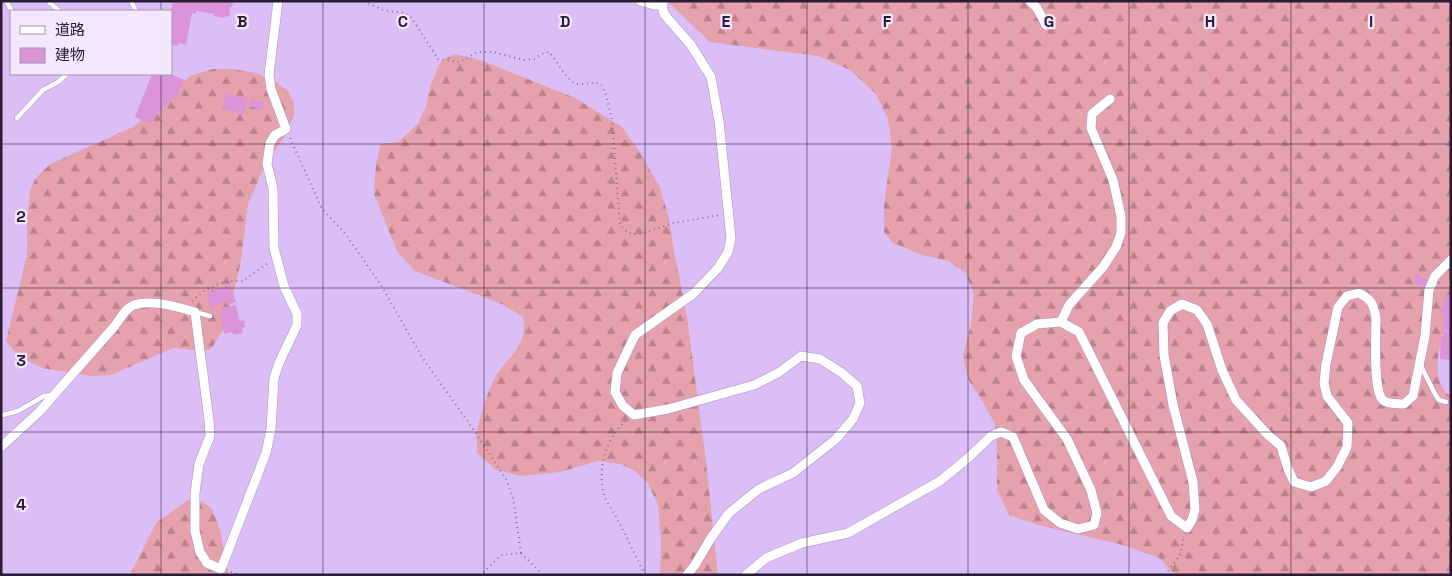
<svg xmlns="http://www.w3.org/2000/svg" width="1452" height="576" font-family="'Space Grotesk','Noto Sans JP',sans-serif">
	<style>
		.forest { fill: url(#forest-firs) }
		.building { fill: #db94d7 }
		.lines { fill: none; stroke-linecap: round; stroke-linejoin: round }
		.service-casing { stroke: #ae8bcc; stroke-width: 5.5 }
		.minor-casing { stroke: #ae8bcc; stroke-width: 10 }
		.path { stroke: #856f98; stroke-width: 2; stroke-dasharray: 1 4; stroke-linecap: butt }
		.service { stroke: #fff; stroke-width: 4.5 }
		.minor { stroke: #fff; stroke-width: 9 }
		.grid { fill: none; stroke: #2a1c36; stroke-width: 1; stroke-opacity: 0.55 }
		.grid-label { font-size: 16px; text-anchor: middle; font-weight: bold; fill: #2a1c36; stroke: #f3e8fd; stroke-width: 4.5; stroke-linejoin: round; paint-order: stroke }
	</style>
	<defs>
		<pattern id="forest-firs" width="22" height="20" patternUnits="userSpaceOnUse" patternTransform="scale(1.25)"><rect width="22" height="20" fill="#e5a1ac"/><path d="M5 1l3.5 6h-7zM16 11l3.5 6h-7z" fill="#ba828d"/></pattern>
	</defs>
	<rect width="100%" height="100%" fill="#dbbef5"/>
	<g class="forest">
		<path d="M667,1H1451V179L1450,185L1451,186V310L1448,313C1443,334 1426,382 1451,396V575H1175L1159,558L1123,545L1038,525L1009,515L997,490V448L995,424L983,402L968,379L963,356L971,324L974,294L965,272L948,261L922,255L893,243L884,232V205L892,148L888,119L876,94L850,70L818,56L710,42Z"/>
		<path d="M455,54L483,61L575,98L622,127L641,154L660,188L669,218L673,246L687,317L706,462L718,575H660L661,539L658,505L648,483L635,471L621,464L598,461L560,472L520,476L495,469L477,453C477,446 476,439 477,433C479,419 487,394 493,381C505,357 529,349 523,317L502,304L415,271L397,251L374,194L376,162L381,144L398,142L417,125L426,107L430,87L441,61Z"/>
		<polygon points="213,69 232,69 257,73 276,82 288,91 294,103 294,115 283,139 265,165 248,204 241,261 229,313 224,329 211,349 203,351 173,348 111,375 91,376 42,368 18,356 6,341 27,255 27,220 30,191 35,179 50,164 133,127 177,87 192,75"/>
		<polygon points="191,498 202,501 212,509 220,530 229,575 130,575 156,523"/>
	</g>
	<g class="building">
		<polygon points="173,1 233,1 232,7 230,7 229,17 225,16 225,18 213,16 214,14 196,11 196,14 192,13 186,45 179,43 178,46 171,45 171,11"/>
		<polygon points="152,74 170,74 184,80 176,99 173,97 150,123 135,117"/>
		<polygon points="227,93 248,99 243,115 222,108"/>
		<polygon points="251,99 264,103 262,110 249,106"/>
		<polygon points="1416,273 1420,274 1419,277 1427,279 1424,288 1414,284"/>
		<polygon points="230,285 236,302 227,305 226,301 211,308 206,293"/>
		<polygon points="1445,295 1451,295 1451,331 1443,330 1444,313 1440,313 1440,308 1444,308"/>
		<polygon points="236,305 240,321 244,320 245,327 242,328 243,333 233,335 232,332 224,334 220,315 222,315 220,308"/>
		<polygon points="1443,331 1451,332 1451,360 1440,359 1441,336 1443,336"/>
	</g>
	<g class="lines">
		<defs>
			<g id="service">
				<polyline points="6,1 12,11"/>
				<polyline points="48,1 59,11"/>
				<polyline points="131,1 136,11"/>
				<polyline points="17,118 43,90 58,82 67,74"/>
				<polyline points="195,312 210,316"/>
				<polyline points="1421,366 1435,394 1439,400 1446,402"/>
				<polyline points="3,415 18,411 44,396 52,395"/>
			</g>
			<g id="minor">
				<polyline points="640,1 654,5 662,5"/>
				<polyline points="664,1 662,5 664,14 691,45 711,77 719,121 731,238 728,252 718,268 693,294 635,335 617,373 615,392 623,406 634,415 668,409 754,385 778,373 801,356 820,359 842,373 857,386 860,403 853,419 836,439 793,473 759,489 729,513 711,538 695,565 687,575"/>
				<polyline points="1030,1 1037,8 1046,25"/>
				<polyline points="1061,322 1069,305 1103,267 1116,247 1121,233 1121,216 1113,180 1091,128 1092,114 1110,99"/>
				<path d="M1,447L39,412L113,328C119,321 125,308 134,305C150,299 179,307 195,312L209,420L210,436L199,464L195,493V531L200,552L207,563L221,569L266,453L271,429L274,378L279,363L297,325V314L284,286L274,248L273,188L267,164L270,143L275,135L286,129L271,89L269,75L278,1"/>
				<path d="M746,575L766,558L802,543L848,533L940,481L968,458L991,436L1001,432L1013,437L1044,510L1060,523L1078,529L1094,525L1097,513L1091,490L1067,439L1024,380L1016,356L1021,333L1037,324L1061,322L1079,332L1171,516L1187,528L1192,520L1195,510L1193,482L1173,405L1164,355L1163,323L1170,311L1182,304L1197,310L1207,324L1222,370L1236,400L1267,434L1281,446L1288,469L1294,482L1311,487L1326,481L1337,467L1347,447L1348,423L1327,396L1324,383L1326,364L1338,307L1347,296L1359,293C1372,300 1373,303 1376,318C1376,334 1373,388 1382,399C1387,405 1397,403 1404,404L1413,396L1425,336L1429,290L1435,276L1451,260"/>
			</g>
		</defs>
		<use href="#service" class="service-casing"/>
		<use href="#minor" class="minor-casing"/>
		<g class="path">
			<path d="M364,1L383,10L404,13L412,18L438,59L460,62L477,52H493L524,60L534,59L542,54L549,52C557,60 567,83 578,84C588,85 590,81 601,84L606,95L612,120L620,225L626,231L632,234H641L673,223L720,215"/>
			<polyline points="290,138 322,209 344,232 381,285 422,357 471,426 506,479 513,498 521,553 501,555 481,575"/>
			<polyline points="192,301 205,290 216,285 230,281 243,281 268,263"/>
			<path d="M626,421C606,438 597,469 604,495C606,502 612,509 615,515C626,535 635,555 645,575"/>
			<polyline points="521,553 543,575"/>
			<polyline points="231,572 241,575"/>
			<polyline points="1165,575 1180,555 1184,537"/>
		</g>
		<use href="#service" class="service"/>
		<use href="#minor" class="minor"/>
	</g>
	<path class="grid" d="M161,1V11M323,1V575M484,1V575M645,1V575M807,1V575M968,1V575M1129,1V575M1291,1V575M161,74V575M1,144H1451M1,288H1451M1,432H1451"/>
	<g class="grid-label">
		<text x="242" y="27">B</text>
		<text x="403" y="27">C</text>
		<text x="565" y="27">D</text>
		<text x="726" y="27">E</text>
		<text x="887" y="27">F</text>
		<text x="1049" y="27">G</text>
		<text x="1210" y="27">H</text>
		<text x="1371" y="27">I</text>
		<text x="21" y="222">2</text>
		<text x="21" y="366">3</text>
		<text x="21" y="510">4</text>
	</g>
	<rect width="1452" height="576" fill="none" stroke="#2a1c36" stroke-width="5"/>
	<rect x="10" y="10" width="162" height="65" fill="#f3e8fd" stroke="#a396ad"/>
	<rect x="20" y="26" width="25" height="8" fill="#ffffff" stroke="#a396ad"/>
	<text x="55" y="35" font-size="15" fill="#2a1c36">道路</text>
	<rect x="20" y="48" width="25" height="15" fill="#db94d7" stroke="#a396ad"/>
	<text x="55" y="60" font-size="15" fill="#2a1c36">建物</text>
</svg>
